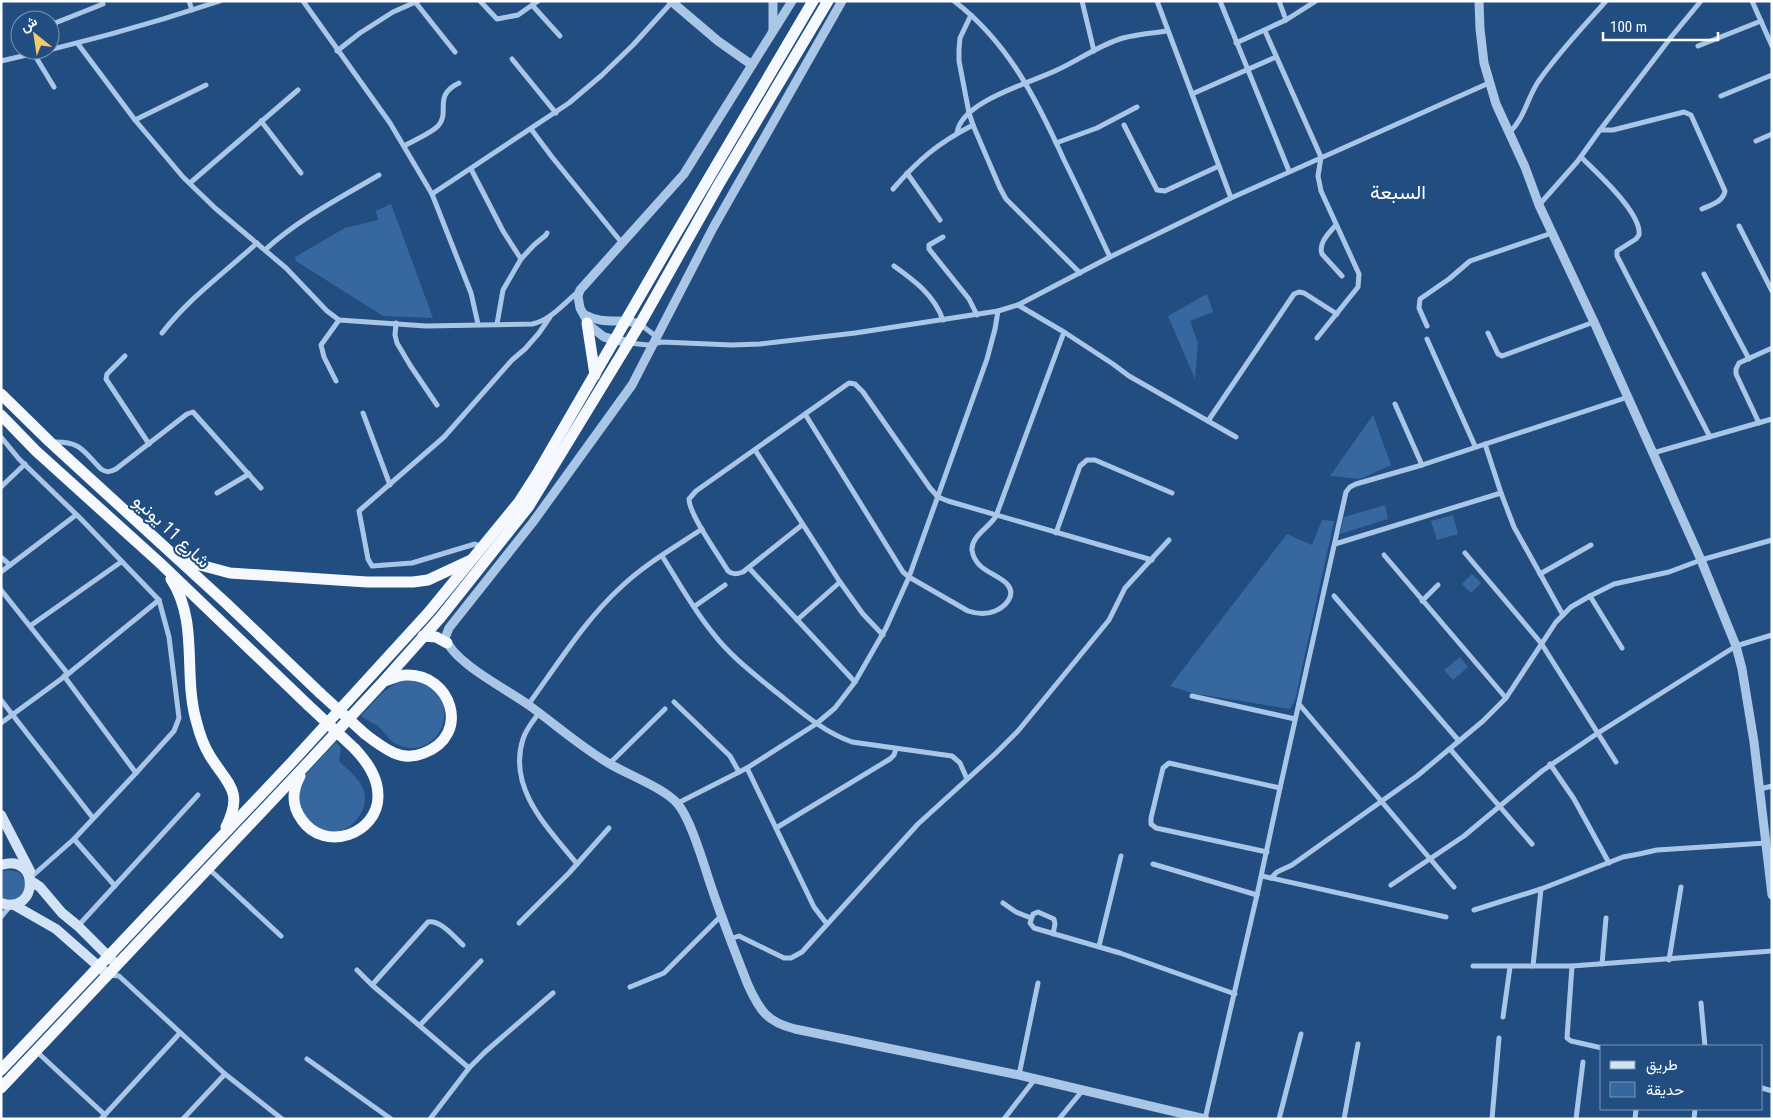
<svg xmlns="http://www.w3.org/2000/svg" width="1773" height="1120" font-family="'Roboto Condensed',Vazirmatn,sans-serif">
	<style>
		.green { fill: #37679f }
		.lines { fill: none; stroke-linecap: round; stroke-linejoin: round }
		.minor { stroke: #a9c6e7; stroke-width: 5 }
		.tertiary { stroke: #a9c6e7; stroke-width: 9 }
		.secondary { stroke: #d3e3f6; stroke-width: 10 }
		.trunk { stroke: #f5f9fe; stroke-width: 11 }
		.trunk-bridge { stroke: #f5f9fe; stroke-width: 11 }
		.labels { text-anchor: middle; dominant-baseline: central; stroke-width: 4; stroke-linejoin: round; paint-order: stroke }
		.street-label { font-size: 18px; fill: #fff; stroke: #224d81 }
		.quarter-label { font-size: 20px; fill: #fff; stroke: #224d81 }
	</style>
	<rect width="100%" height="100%" fill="#224d81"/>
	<g class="green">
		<polygon points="391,204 433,318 383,316 296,261 295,257 345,228 378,220 376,211"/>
		<polygon points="1207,294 1213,312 1190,321 1198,343 1195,379 1168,316"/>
		<polygon points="1373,415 1391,465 1360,479 1330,476"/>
		<polygon points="1385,505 1388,519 1340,534 1344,517"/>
		<polygon points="1453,515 1458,534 1437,540 1431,521"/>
		<polygon points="1322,520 1334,521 1295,700 1290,709 1192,693 1170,686 1287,534 1312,545"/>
		<polygon points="1472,574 1481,583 1471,593 1462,584"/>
		<polygon points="1460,657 1468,667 1453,680 1444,670"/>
		<path d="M408,679C414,680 425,681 430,685C462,712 436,758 401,746C388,742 387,734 378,726C373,723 366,720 361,716C376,700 386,685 408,679Z"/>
		<path d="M336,742L341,748L339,761C346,768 355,775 360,783C379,812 338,848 311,826C306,821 302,812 298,807L300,783L307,773Z"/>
		<path d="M7,870L18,872C31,883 26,893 14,901L1,899V872Z"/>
	</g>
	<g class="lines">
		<g class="minor">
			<polyline points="189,1 192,10"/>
			<polyline points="303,1 390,123 432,194 471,293 478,324"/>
			<polyline points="480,1 497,19 518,15 538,1"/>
			<path d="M954,1C1008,42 1037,100 1064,160C1080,192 1095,225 1110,257"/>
			<polyline points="1082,1 1094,51"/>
			<polyline points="1157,1 1231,198"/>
			<polyline points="1220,1 1289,171"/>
			<polyline points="1279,1 1286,20"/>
			<polyline points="1752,1 1772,46"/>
			<polyline points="416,3 455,52"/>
			<polyline points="532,5 560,36"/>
			<polyline points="971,15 960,38 959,49 959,61 969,113 973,125 1000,188 1006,199 1080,273"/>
			<polyline points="50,25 103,4"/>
			<polyline points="1265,31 1321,157 1318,176 1321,191 1359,274 1358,287 1354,292 1317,338"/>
			<polyline points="1236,43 1286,20 1316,1"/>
			<path d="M78,44L135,120L183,177L215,208L286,268L327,311L339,320L426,326L532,324C550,321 564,303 578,292"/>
			<polyline points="1698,46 1761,21"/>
			<polyline points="337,51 360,33 393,12 418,1"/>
			<polyline points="34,54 54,87"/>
			<polyline points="512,59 556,113"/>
			<path d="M1,61C75,45 148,25 220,1"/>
			<polyline points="1192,94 1276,57"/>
			<polyline points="1721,96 1772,75"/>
			<polyline points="135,120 206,85"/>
			<polyline points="261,121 301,173"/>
			<polyline points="1124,125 1157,190 1165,191 1219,166"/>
			<polyline points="531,129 552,157 622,243"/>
			<polyline points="1600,130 1672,36 1701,1"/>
			<path d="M957,133C961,101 1031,83 1057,70C1079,60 1099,45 1123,38C1137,34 1153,33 1168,31"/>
			<path d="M1509,133C1524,119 1527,99 1538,82C1558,53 1583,27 1606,1"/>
			<polyline points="1756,141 1772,134"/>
			<polyline points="1056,143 1097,128 1137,107"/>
			<path d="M404,146C414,140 430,134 438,126C451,112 432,96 459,83"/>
			<path d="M1581,157C1596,172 1642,213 1639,235L1636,239L1617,251V256L1710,437"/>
			<polyline points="471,169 503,231 521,259 503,290 497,324"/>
			<polyline points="907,173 940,220"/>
			<polyline points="190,183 298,90"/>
			<path d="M893,189C918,160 938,143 973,125"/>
			<polyline points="432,194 569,103 602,75 633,45 672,2"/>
			<path d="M1539,205L1577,162L1600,130H1613L1684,112L1691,115L1725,191C1723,202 1711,205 1702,209"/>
			<path d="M1336,225C1329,233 1318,243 1322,254L1342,276"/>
			<polyline points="1739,226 1772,291"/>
			<polyline points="943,237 929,245 929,249 969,299 977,315"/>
			<path d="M265,250C299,219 340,198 379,175"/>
			<polyline points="521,259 534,245 546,235 547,233"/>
			<path d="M894,266C915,281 934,295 943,320"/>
			<polyline points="1704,274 1749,359"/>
			<polyline points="1018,305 1064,332 1113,364 1129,376 1236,437"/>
			<polyline points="396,323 395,335 397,343 410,365 437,405"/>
			<polyline points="640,324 658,338"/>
			<polyline points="1427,326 1419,308 1420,299 1449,279 1470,261 1552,233"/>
			<path d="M162,333C189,298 224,273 257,243"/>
			<polyline points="1488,333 1498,354 1502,356 1594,322"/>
			<polyline points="1427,339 1475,446"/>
			<polyline points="629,343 648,345 662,342 732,345 760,344 855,333 998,311 1018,305 1110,257 1231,198 1489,83"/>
			<polyline points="125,356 107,374 106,379 149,444"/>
			<polyline points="336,381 324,357 321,345 339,320"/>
			<polyline points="1395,404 1422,465"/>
			<polyline points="363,413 390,485"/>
			<path d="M805,414L903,572L909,577L968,611C977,614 986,615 995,611C1005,607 1017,595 1007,584C997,573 975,571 972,550C971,536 990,527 996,516L1064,332"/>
			<polyline points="1208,421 1294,294 1299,292 1304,293 1337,314"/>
			<polyline points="1759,423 1736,374 1736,369 1739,363 1772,348"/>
			<polyline points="1,437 19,459 80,518 159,600 169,637 179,718 174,731 136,773 74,839 30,878"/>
			<path d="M53,442C81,441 83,451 101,469C107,473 110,472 116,469L187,414L193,412L261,488"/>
			<polyline points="1485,444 1501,493 1514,527 1563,615"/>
			<polyline points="755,450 840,582 863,614 883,635"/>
			<polyline points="1653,453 1772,419"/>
			<polyline points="1,487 25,464"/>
			<polyline points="217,493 249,474"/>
			<path d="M802,525L743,572C737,574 733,575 728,571C719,556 689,514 689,499L696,491L849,383L855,384L863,392L930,488L938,497L948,501L1152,560"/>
			<polyline points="1056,533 1080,466 1087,460 1095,460 1172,493"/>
			<polyline points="1335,544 1501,493"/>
			<polyline points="482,547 475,544 412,563 372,566 368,559 359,511 444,437 512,360 525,349 539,333 550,317"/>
			<polyline points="1465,553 1541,643 1616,762"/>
			<polyline points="1384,555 1506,698"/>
			<path d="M662,556C678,581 693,609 712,632C730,656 754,674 776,692C800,711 823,732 852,742L952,756L960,763L967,779"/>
			<polyline points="1,557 10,565"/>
			<polyline points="749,568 855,682"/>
			<polyline points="1,572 76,515"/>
			<polyline points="1540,574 1591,545"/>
			<polyline points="1,590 68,674"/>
			<polyline points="1334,596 1459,741"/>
			<polyline points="1590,596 1622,648"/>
			<polyline points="1422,601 1438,585"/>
			<polyline points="695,606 725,585"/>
			<polyline points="797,620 840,582"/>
			<polyline points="30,626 121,562"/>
			<polyline points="64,676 136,773"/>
			<polyline points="1192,696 1295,719"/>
			<polyline points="1,700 93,818"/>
			<polyline points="674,702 730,756 739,772"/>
			<polyline points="1299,704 1454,887"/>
			<path d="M528,705C557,665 585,620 621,587C645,564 675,547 702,529"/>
			<path d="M539,713C533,721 526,729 523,739C507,789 549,829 577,864"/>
			<polyline points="1,723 68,674 159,600"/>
			<polyline points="1450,749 1532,844"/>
			<polyline points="609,764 665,709"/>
			<polyline points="1550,764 1574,799 1609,863"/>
			<polyline points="747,768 814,907 827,924"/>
			<polyline points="1760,789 1772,786"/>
			<polyline points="678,803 747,768 816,724 835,708 855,682 886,628 909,577 987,359 995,329 998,311"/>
			<polyline points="776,828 890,759 894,755 896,749"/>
			<polyline points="74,839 115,886"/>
			<polyline points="1267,852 1156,828 1151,824 1151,818 1163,768 1169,763 1280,788"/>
			<polyline points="1153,864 1257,895"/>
			<polyline points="208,868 281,936"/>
			<polyline points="1262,876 1446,917"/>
			<polyline points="1271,878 1277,872 1292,865 1417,776 1483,721 1506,698 1556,622 1571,607 1590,596 1614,584 1669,572 1701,560 1772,540"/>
			<polyline points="1391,885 1464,836 1542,771 1598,733 1736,646 1772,635"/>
			<polyline points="1003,903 1016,912 1031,918"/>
			<polyline points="1474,910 1541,889 1623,857 1639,854 1657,850 1766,843"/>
			<polyline points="1,917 11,905"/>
			<polyline points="519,923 569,873 609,828"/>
			<polyline points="78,926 198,795"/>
			<polyline points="1053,934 1055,924 1054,919 1038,912 1033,914 1030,923 1034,928 1120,953 1235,994"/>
			<polyline points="730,939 739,936 784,958 791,958 802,952 918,824 996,753 1018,731 1109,620 1125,588 1169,540"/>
			<polyline points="1099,946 1121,856"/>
			<polyline points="1669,960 1681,887"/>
			<polyline points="1602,964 1606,918"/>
			<polyline points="1473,966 1572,966 1772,951"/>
			<polyline points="1533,966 1541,889"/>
			<polyline points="1572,966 1567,1038 1571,1041 1602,1048"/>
			<polyline points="357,970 372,985 469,1068"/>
			<polyline points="109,975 119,976 225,1074 282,1119"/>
			<path d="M372,985L428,922C441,920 454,937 463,945"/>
			<polyline points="630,987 664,973 721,916"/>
			<polyline points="1701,1003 1705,1046"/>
			<polyline points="1503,1017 1510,967"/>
			<polyline points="420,1025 481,961"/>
			<polyline points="36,1051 105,1115"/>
			<polyline points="307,1059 391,1119"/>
			<polyline points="1019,1075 1038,983"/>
			<polyline points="1762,1088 1772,1091"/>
			<polyline points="101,1119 180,1033"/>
			<polyline points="183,1119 225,1074"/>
			<polyline points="430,1119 469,1068 485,1052 553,993"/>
			<polyline points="1004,1119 1035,1079"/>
			<polyline points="1059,1119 1083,1090"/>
			<polyline points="1205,1119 1257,895 1280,788 1346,492 1350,487 1356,484 1422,465 1628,397"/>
			<polyline points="1279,1119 1301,1034"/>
			<polyline points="1344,1119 1358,1044"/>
			<polyline points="1492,1119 1499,1038"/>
			<polyline points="1576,1119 1583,1062"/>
			<polyline points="1635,1119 1636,1109"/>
			<polyline points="1694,1119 1695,1109"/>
		</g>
		<g class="tertiary">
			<polyline points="671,1 718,41 752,65"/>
			<path d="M842,1L713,228L632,385L533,522L449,628L445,638C455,664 507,689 530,706C556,725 582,748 610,764C629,775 661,787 676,802C690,816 704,865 711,886C722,919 735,952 748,985C760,1011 767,1022 795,1029L1019,1075L1205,1119"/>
			<polyline points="1479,1 1480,29 1484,63 1496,104 1525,167 1539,205 1594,322 1701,560 1736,646 1742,669 1754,742 1772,895"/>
			<polyline points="773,30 773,1"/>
			<path d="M585,315C603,325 622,318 640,324"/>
			<polyline points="629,343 604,337 590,326 580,308 578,296 580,290 684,174 792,1"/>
		</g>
		<g class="secondary">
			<polyline points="1,815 30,871"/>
			<path d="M1,865C40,852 39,916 1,903"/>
			<polyline points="31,881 40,887 62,913 78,926 113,961"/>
			<polyline points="14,905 56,929 105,972"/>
		</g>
		<g class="trunk">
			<polyline points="587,323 595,375"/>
			<polyline points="1,394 50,442 227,604 320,693"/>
			<polyline points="1,415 36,451 160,563 308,705"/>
			<polyline points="176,552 200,565 230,573 367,582 413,582 428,580 471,560"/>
			<path d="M171,579C199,622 183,673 196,720C199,732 203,745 210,756C228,785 244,791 226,827"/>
			<polyline points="423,636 436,637 447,643"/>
			<path d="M365,734C374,741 383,748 394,753C403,757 414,757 424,753C472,735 451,673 406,675C399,675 391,679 384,681"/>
			<path d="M300,776C292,791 291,805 302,820C325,853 378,834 378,796C378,777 367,762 355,749"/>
			<polyline points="1,1070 291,763 429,612 519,502 537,474 670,244 813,1"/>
			<polyline points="1,1088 303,768 383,682 440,618 529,506 640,324 719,184 828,1"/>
		</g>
		<g class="trunk-bridge">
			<polyline points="320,693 365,734"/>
			<polyline points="308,705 355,749"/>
		</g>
	</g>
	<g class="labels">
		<g class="street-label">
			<text transform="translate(172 531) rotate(43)">شارع 11 يونيو</text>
		</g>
		<g class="quarter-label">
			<text x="1398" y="192">السبعة</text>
		</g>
	</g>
	<rect width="1773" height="1120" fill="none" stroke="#ffffff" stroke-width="5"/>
	<rect x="1600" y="1045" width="162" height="65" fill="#224d81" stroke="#7a94b3"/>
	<rect x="1610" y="1061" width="25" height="8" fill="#d3e3f6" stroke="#7a94b3"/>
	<text x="1646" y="1070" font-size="15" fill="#ffffff">طريق</text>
	<rect x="1610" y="1082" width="25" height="15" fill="#37679f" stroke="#7a94b3"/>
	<text x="1646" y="1095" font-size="15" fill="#ffffff">حديقة</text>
	<g transform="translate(35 35) rotate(330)"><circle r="24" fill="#224d81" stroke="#7a94b3"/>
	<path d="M0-4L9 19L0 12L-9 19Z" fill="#f3ca6c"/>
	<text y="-8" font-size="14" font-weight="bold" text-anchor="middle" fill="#ffffff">ش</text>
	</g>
	<path d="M1603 32v8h115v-8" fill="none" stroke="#ffffff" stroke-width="2.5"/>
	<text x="1610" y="32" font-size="15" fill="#ffffff" stroke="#224d81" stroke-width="4" paint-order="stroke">100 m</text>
</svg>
